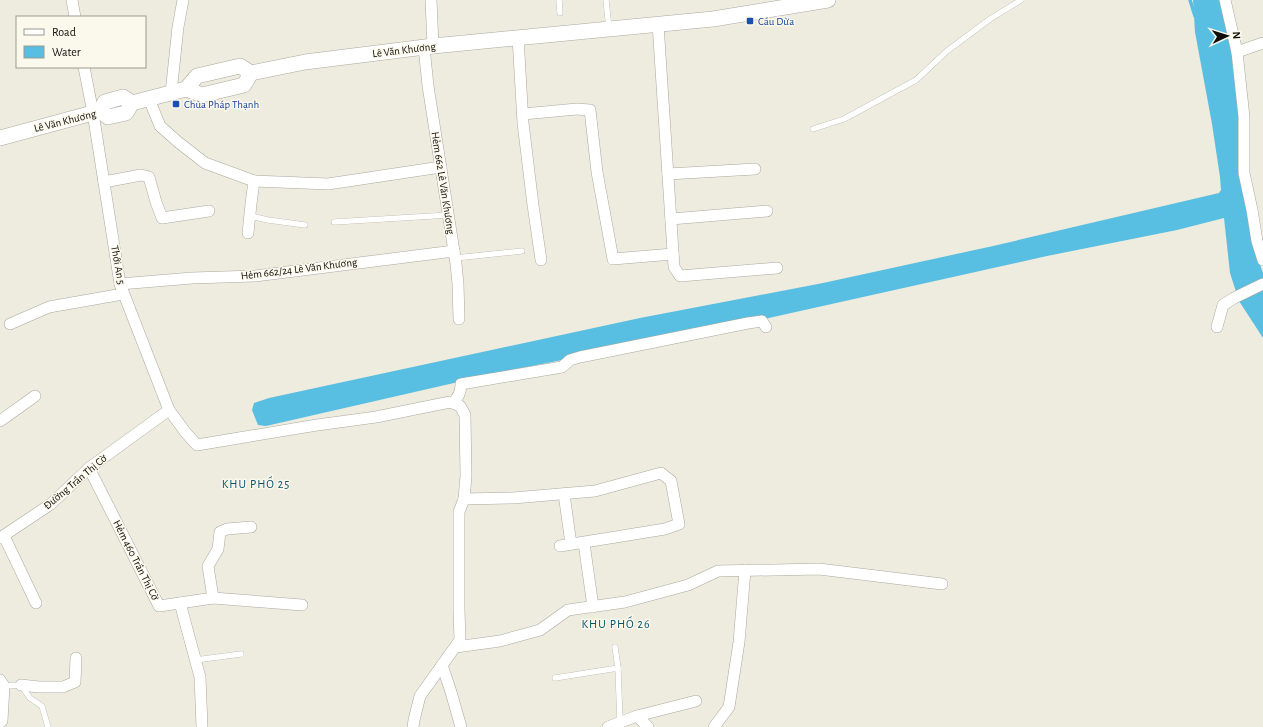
<svg xmlns="http://www.w3.org/2000/svg" width="1263" height="727" font-family="'Alegreya Sans',sans-serif">
	<style>
		.water { fill: #59bfe2 }
		.lines { fill: none; stroke-linecap: round; stroke-linejoin: round }
		.stream { stroke: #59bfe2; stroke-width: 3.5 }
		.service-casing { stroke: #aba89d; stroke-width: 6 }
		.minor-casing { stroke: #aba89d; stroke-width: 12 }
		.secondary-casing { stroke: #aba89d; stroke-width: 16 }
		.service { stroke: #fff; stroke-width: 5.5 }
		.minor { stroke: #fff; stroke-width: 11 }
		.secondary { stroke: #fff; stroke-width: 15 }
		.transit-dot { fill: #1a4fb4; stroke: #fbf8ec; stroke-width: 1.5 }
		.labels { text-anchor: middle; dominant-baseline: central; stroke-width: 3; stroke-linejoin: round; paint-order: stroke }
		.transit-label { font-size: 11px; fill: #164399; stroke: #fbf8ec; text-anchor: start }
		.street-label { font-size: 11px; fill: #0f0e0a; stroke: #fbf8ec }
		.neighbourhood-label { font-size: 12px; letter-spacing: 1px; fill: #00546d; stroke: #fbf8ec }
	</style>
	<rect width="100%" height="100%" fill="#eeebdf"/>
	<polygon class="water" points="1193,0 1221,0 1226,10 1258,259 1263,273 1263,338 1239,301 1230,273 1224,218 1177,230 1047,256 719,329 502,372 266,426 258,425 252,410 254,403 269,398 640,318 823,283 993,246 1219,193 1221,190 1220,177 1212,124 1195,32"/>
	<g class="lines">
		<polyline class="stream" points="1190,0 1195,16"/>
		<defs>
			<g id="service">
				<polyline points="559,0 560,13"/>
				<polyline points="606,0 609,29"/>
				<polyline points="813,129 844,119 916,80 947,51 990,19 1021,0"/>
				<polyline points="250,216 268,220 305,225"/>
				<polyline points="334,222 449,215"/>
				<polyline points="455,258 522,251"/>
				<polyline points="615,647 618,668 620,722"/>
				<polyline points="195,660 241,654"/>
				<polyline points="555,678 618,668"/>
				<polyline points="4,686 21,685 30,698 42,706 48,727"/>
			</g>
			<g id="minor">
				<polyline points="72,0 75,17"/>
				<polyline points="431,0 433,46"/>
				<polyline points="1225,0 1237,52 1244,117 1244,173 1252,210 1257,241 1263,260"/>
				<polyline points="658,24 674,267 680,276 777,268"/>
				<polyline points="518,37 523,123 533,205 541,260"/>
				<polyline points="424,47 428,86 456,264 458,284 459,319"/>
				<polyline points="1237,52 1263,43"/>
				<polyline points="84,67 93,113 120,284 169,410 186,433 197,445 317,425 376,417 450,402 460,406 465,415 466,476 464,499 459,512 459,610 460,640 420,696 414,720 413,727"/>
				<polyline points="171,93 178,27 183,0"/>
				<polyline points="149,99 160,126 178,142 205,163 254,181 251,204 248,233"/>
				<polyline points="523,114 577,109 590,110 597,172 613,259 673,254"/>
				<polyline points="668,174 755,169"/>
				<polyline points="254,181 328,184 441,167"/>
				<polyline points="104,182 141,175 149,177 156,202 162,218 209,211"/>
				<polyline points="671,219 767,211"/>
				<polyline points="120,284 192,278 255,276 454,251"/>
				<polyline points="10,324 49,307 123,294"/>
				<polyline points="1217,327 1223,305 1234,298 1263,284"/>
				<path d="M453,403C458,397 461,393 461,384L562,367L570,360L580,357L748,323L762,321L766,327"/>
				<polyline points="0,421 35,396"/>
				<polyline points="89,468 159,606 180,603 200,677 202,727"/>
				<polyline points="564,494 571,544"/>
				<polyline points="464,499 513,498 595,491 661,473 671,481 679,524 665,529 560,546"/>
				<polyline points="4,536 36,603"/>
				<polyline points="0,538 51,504 89,468 169,410"/>
				<polyline points="584,543 593,607"/>
				<polyline points="213,598 208,566 218,549 220,532 227,529 251,527"/>
				<polyline points="180,603 213,598 302,605"/>
				<polyline points="456,647 500,641 540,630 568,610 625,602 688,585 718,571 819,569 942,584"/>
				<polyline points="442,665 451,692 461,727"/>
				<polyline points="0,680 4,686 2,721 0,722"/>
				<polyline points="21,685 39,687 63,687 75,682 76,658"/>
				<polyline points="637,716 696,701"/>
				<polyline points="608,727 637,716 648,727"/>
				<polyline points="714,727 729,707 739,642 745,570"/>
			</g>
			<g id="secondary">
				<polyline points="186,89 197,76 240,66 251,73"/>
				<polyline points="100,111 108,117 126,113 132,103 186,89 202,95 244,85 251,73 305,62 433,46 713,19 828,0"/>
				<polyline points="100,111 105,102 123,97 132,103"/>
				<polyline points="0,138 100,111"/>
			</g>
		</defs>
		<use href="#service" class="service-casing"/>
		<use href="#minor" class="minor-casing"/>
		<use href="#secondary" class="secondary-casing"/>
		<use href="#service" class="service"/>
		<use href="#minor" class="minor"/>
		<use href="#secondary" class="secondary"/>
	</g>
	<g class="transit-dot">
		<rect x="746" y="17" width="8" height="8" rx="2"/>
		<rect x="172" y="100" width="8" height="8" rx="2"/>
	</g>
	<g class="labels">
		<g class="transit-label">
			<text x="758" y="21">Cầu Dừa</text>
			<text x="184" y="104">Chùa Pháp Thạnh</text>
		</g>
		<g class="street-label">
			<text transform="translate(404 50) rotate(-7)">Lê Văn Khương</text>
			<text transform="translate(65 121) rotate(-14)">Lê Văn Khương</text>
			<text transform="translate(443 183) rotate(81)">Hẻm 662 Lê Văn Khương</text>
			<text transform="translate(118 265) rotate(80)">Thới An 5</text>
			<text transform="translate(299 269) rotate(-7)">Hẻm 662/24 Lê Văn Khương</text>
			<text transform="translate(75 482) rotate(-40)">Đường Trần Thị Cờ</text>
			<text transform="translate(136 560) rotate(63)">Hẻm 460 Trần Thị Cờ</text>
		</g>
		<g class="neighbourhood-label">
			<text x="256" y="484">KHU PHỐ 25</text>
			<text x="616" y="624">KHU PHỐ 26</text>
		</g>
	</g>
	<rect x="16" y="16" width="130" height="52" fill="#fbf8ec" stroke="#9d9a92"/>
	<rect x="24" y="29" width="20" height="6" fill="#ffffff" stroke="#9d9a92"/>
	<text x="52" y="36" font-size="12" fill="#0f0e0a">Road</text>
	<rect x="24" y="46" width="20" height="12" fill="#59bfe2" stroke="#9d9a92"/>
	<text x="52" y="56" font-size="12" fill="#0f0e0a">Water</text>
	<g transform="translate(1227 36) rotate(86)" stroke="#fbf8ec" stroke-width="3" paint-order="stroke">
	<path d="M0-3L7 15L0 10L-7 15Z" fill="#0f0e0a"/>
	<text y="-6" font-size="11" font-weight="bold" text-anchor="middle" fill="#0f0e0a">N</text>
	</g>
</svg>
